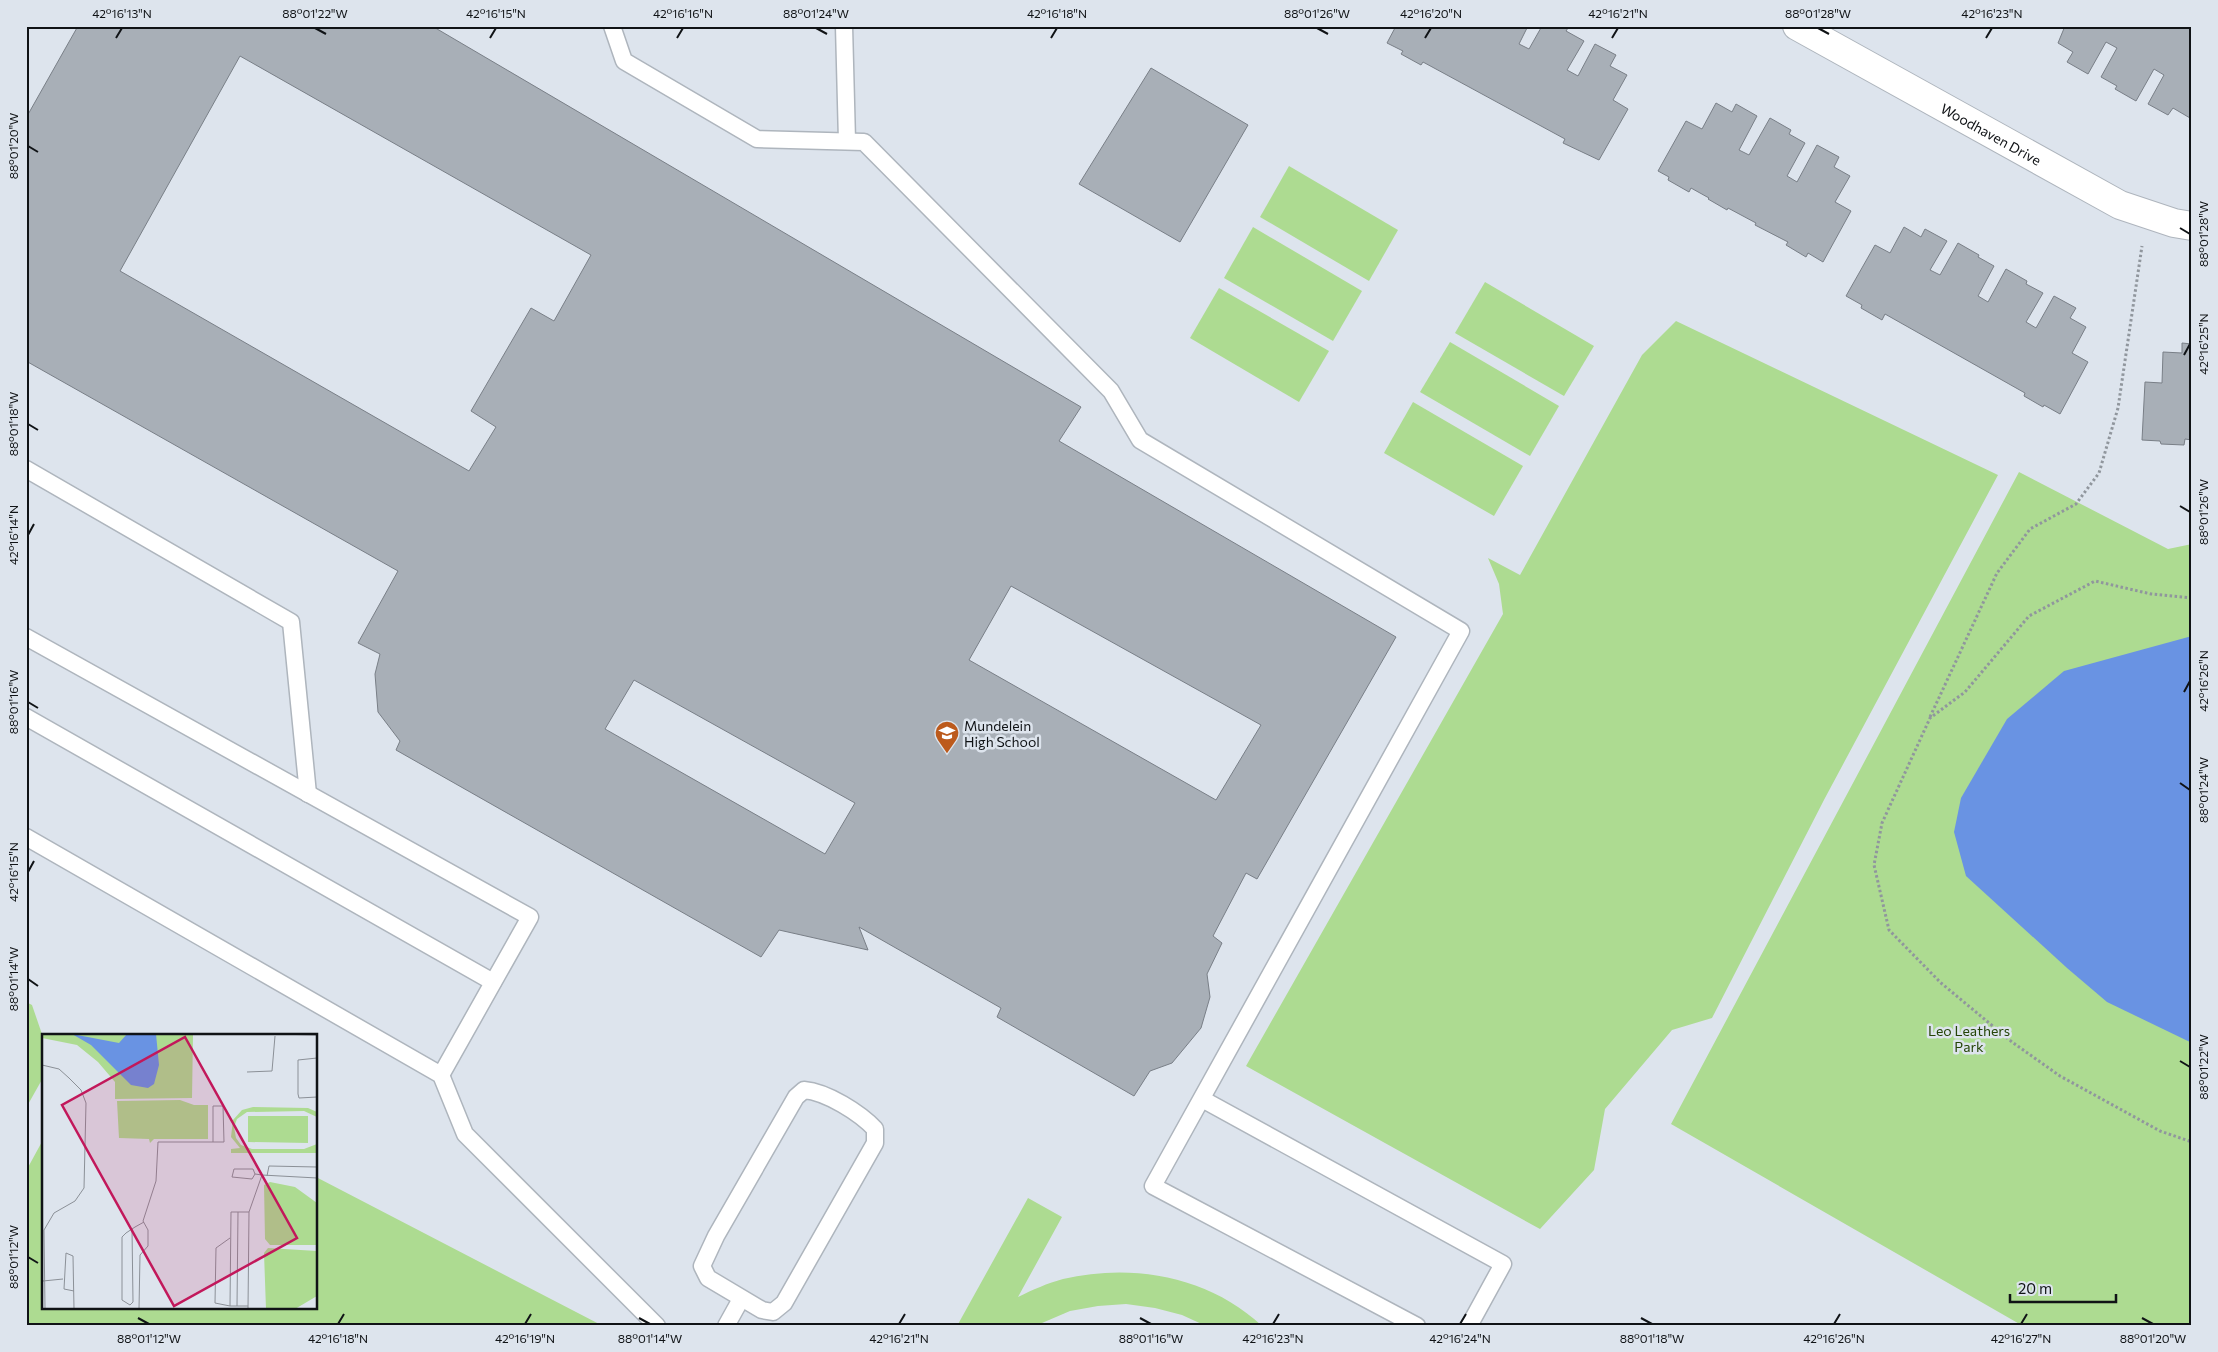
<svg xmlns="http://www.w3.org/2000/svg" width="2218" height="1352" font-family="Commissioner,sans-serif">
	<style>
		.green { fill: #addb91 }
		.water { fill: #6993e3 }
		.building { fill: #a8afb7; stroke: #797f87; fill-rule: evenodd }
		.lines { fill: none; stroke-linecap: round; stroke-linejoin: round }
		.service-casing { stroke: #aeb5bd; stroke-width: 19 }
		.minor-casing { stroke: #aeb5bd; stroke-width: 30 }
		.path { stroke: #90969d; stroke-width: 3; stroke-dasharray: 2.5 2.5; stroke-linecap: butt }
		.service { stroke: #fff; stroke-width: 16 }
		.minor { stroke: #fff; stroke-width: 28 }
		.ticks { fill: none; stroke: #101316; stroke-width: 2 }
		.labels { text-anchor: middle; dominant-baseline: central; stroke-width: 5; stroke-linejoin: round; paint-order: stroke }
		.street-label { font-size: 14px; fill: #101316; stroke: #dde4ed }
		.poi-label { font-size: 14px; fill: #101316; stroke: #dde4ed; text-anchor: start }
		.park-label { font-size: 14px; fill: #254507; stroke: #dde4ed }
		.inset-road { fill: none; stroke: #8b9097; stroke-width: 1 }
		.view { fill: #c2185b; fill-opacity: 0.15; stroke: #c2185b; stroke-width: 2.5 }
		.inset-edge { fill: none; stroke: #101316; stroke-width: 2.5 }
		.neatline { fill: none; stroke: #101316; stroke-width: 2 }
		.ticks-label { font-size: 12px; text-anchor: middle; fill: #101316 }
	</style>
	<rect width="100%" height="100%" fill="#dde4ed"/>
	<g class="green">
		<polygon points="1289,166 1398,230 1369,281 1260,217"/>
		<polygon points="1253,227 1362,291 1333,341 1224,278"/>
		<polygon points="1485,282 1594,346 1564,396 1455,333"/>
		<polygon points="1219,288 1329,351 1299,402 1190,338"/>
		<polygon points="1676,321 1998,475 1825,798 1712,1018 1672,1030 1605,1109 1594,1170 1540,1229 1246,1066 1503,614 1499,584 1488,558 1520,575 1642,355"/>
		<polygon points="1450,342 1559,406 1530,456 1420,392"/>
		<polygon points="1413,402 1523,466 1494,516 1384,453"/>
		<polygon points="2019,472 2168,549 2192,544 2192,1326 2023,1326 1671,1124"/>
		<polygon points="26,1002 32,1005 44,1040 44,1076 26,1108"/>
		<polygon points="44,1138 44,1308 316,1308 316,1177 603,1326 26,1326 26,1171"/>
		<path d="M1028,1198L1062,1217L1018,1297C1032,1290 1048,1283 1063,1279C1132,1263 1209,1276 1262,1326H1206L1182,1315L1155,1308L1126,1304L1098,1306L1070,1311L1035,1326H957Z"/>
	</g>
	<polygon class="water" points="2192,636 2192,1043 2107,1002 2067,968 1966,876 1954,832 1961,798 2007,719 2064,671"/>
	<g class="building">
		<path d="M78,26H432L1081,407L1059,441L1396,637L1257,879L1246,873L1213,936L1222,943L1207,974L1210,997L1201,1028L1172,1063L1150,1071L1134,1096L997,1017L1001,1008L859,927L868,950L779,930L761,957L396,750L400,741L378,712L375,674L380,654L358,643L398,571L26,361V118ZM240,56L591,255L554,321L531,308L471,411L496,427L469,471L120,271ZM1011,586L1261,725L1216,800L969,660ZM634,680L855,803L825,854L605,729Z"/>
		<polygon points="1396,26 1528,26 1519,44 1529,49 1542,26 1565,26 1568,28 1566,31 1584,41 1567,70 1578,76 1595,44 1616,55 1610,66 1627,75 1613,100 1628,109 1599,160 1563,143 1565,139 1423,62 1421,65 1401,54 1403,51 1387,43"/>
		<polygon points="2065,26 2192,26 2192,115 2190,118 2173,108 2168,115 2148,104 2164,75 2154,69 2136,101 2115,89 2117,86 2101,77 2117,48 2106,42 2088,74 2067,62 2073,52 2058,43"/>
		<polygon points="1151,68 1248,125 1180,242 1079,184"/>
		<polygon points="1716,103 1732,112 1736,104 1757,116 1739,150 1749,155 1770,118 1791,130 1789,134 1805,143 1787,176 1797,182 1817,145 1839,157 1834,167 1850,176 1835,202 1851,211 1823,262 1808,253 1806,257 1786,245 1788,242 1755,225 1756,223 1728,208 1727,210 1708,199 1709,198 1691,188 1689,192 1668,180 1669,177 1658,171 1686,121 1702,129"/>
		<polygon points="1904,227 1921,237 1925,229 1947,241 1930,270 1940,275 1958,243 1979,255 1978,257 1994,266 1978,296 1988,302 2006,269 2027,281 2026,284 2043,293 2026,322 2036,328 2054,296 2076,308 2070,318 2086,327 2072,353 2088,362 2060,414 2044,405 2043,407 2024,396 2025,393 1885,314 1882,320 1861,308 1862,305 1846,296 1875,245 1890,253"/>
		<polygon points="2182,343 2192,344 2192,440 2185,439 2184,445 2161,444 2160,441 2142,440 2145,382 2162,383 2163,352 2182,353"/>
	</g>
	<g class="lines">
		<defs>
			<g id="service">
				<polyline points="612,26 624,61 757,139 864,142 1111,391 1140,440 1461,631 1153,1186 1417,1326"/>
				<polyline points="844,26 847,141"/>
				<polyline points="26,469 291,622 308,794"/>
				<polyline points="26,637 530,917 441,1075"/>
				<polyline points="26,717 493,982"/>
				<polyline points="26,837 441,1075 465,1134 657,1326"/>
				<path d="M804,1090C827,1092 860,1113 875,1129V1143L784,1303L773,1312L762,1310L708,1278L702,1266L716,1236L796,1097Z"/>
				<polyline points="1202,1099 1503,1264 1469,1326"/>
				<polyline points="726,1326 741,1299"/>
			</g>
			<g id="minor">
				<path id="s1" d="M1797,26L2120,205L2174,223L2192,226"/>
			</g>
		</defs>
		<use href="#service" class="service-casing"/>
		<use href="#minor" class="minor-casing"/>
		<g class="path">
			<polyline points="2192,598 2151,594 2095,581 2029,616 1965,692 1930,718 1882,823 1874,865 1889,930 1941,983 2012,1042 2060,1076 2160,1131 2192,1142"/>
			<polyline points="1930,717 1997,573 2030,529 2076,504 2099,473 2118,408 2142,246"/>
		</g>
		<use href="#service" class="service"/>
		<use href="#minor" class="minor"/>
	</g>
	<path class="ticks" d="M315,28L326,34M816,28L827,34M1317,28L1328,34M1818,28L1829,34M116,38L122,28M490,38L496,28M677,38L683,28M1051,38L1057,28M1425,38L1431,28M1612,38L1618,28M1986,38L1992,28M28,146L38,152M2180,228L2190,234M2184,355L2190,344M28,424L38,430M2180,506L2190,512M28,535L34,524M2184,692L2190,681M28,702L38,708M2180,783L2190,790M28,872L34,861M28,979L38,986M2180,1061L2190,1067M28,1257L38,1263M138,1318L149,1324M639,1318L650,1324M1140,1318L1151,1324M1641,1318L1652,1324M2142,1318L2153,1324M338,1324L344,1314M525,1324L531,1314M899,1324L905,1314M1273,1324L1279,1314M1460,1324L1466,1314M1834,1324L1840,1314M2021,1324L2027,1314"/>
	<defs>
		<symbol id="school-pin" viewBox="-11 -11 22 30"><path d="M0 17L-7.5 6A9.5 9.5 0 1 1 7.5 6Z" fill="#bc5a1c" stroke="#dde4ed"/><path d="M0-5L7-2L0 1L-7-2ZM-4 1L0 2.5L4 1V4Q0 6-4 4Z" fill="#fff"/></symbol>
	</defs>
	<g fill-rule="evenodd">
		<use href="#school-pin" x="933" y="719" width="28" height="38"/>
	</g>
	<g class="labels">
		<g class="street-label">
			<text stroke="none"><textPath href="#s1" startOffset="222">Woodhaven Drive</textPath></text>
		</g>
		<g class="poi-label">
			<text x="964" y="725">Mundelein<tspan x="964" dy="16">High School</tspan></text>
		</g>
		<g class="park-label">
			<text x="1969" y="1030">Leo Leathers<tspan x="1969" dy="16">Park</tspan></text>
		</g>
	</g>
	<g transform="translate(42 1034)">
		<rect width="275" height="275" fill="#dde4ed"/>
		<path d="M0,0H151L150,64L73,65V48L56,28L35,11L0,4ZM138,66L152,71H166V105H112L108,109L107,105L77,104L75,67ZM211,73L266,74L275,78V83L262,77L205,78L195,85L192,93L194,104L199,111L210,115H262L275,110V119H189V115L198,114L189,103L191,86L200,76ZM206,82H266V109L206,108ZM228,148L253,153L275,169V211H228L223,205L222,151ZM226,214L275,217V262L253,275H224L222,219Z" fill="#addb91"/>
		<path d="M30,0L77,9L85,0H114L117,31L112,50L106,54L89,51L49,11Z" fill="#6993e3"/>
		<path class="inset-road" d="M232,0L275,1M275,24L256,26V60L257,64L275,63M0,31L17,35L27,44L39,56L44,69L42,154L33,167L12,179L2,196L3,275M205,38L230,37L233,2M213,140L210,145L190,143L192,135H211L213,140L220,141L275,144M225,142L227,132L275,133M90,195L91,268L88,271L80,266V203L84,199L93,193L102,188M1,247L21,245M32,257L22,255L24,219L31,222L32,275M188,272L173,269L174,214L188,204M195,272L196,178M206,272H188L189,178H207M97,275L98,221L106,212V196L101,187L114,147L116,108H182L181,72H171V108M206,275L207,178L220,141"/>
		<path class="view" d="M143,3L255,204L132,272L20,71Z"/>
		<rect width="275" height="275" class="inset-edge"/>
	</g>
	<rect width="2218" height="1352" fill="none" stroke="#dde4ed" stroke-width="55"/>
	<path d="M2010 1294v8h106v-8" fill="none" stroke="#101316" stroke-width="2.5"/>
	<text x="2018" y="1294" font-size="15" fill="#101316" stroke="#dde4ed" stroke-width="4" paint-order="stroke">20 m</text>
	<rect x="28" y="28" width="2162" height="1296" class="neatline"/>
	<g class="ticks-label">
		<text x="122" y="18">42°16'13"N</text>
		<text x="315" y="18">88°01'22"W</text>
		<text x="496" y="18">42°16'15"N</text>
		<text x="683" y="18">42°16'16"N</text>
		<text x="816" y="18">88°01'24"W</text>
		<text x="1057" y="18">42°16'18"N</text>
		<text x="1317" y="18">88°01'26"W</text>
		<text x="1431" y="18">42°16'20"N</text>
		<text x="1618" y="18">42°16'21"N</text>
		<text x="1818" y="18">88°01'28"W</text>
		<text x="1992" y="18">42°16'23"N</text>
		<text transform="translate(14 146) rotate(-90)" y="4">88°01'20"W</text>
		<text transform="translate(2204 234) rotate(-90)" y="4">88°01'28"W</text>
		<text transform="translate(2204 344) rotate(-90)" y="4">42°16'25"N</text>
		<text transform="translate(14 424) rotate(-90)" y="4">88°01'18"W</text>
		<text transform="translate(2204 512) rotate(-90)" y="4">88°01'26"W</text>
		<text transform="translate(14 535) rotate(-90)" y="4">42°16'14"N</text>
		<text transform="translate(2204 681) rotate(-90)" y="4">42°16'26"N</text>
		<text transform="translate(14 702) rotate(-90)" y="4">88°01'16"W</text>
		<text transform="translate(2204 790) rotate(-90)" y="4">88°01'24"W</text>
		<text transform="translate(14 872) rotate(-90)" y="4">42°16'15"N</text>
		<text transform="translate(14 979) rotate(-90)" y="4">88°01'14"W</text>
		<text transform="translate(2204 1067) rotate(-90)" y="4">88°01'22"W</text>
		<text transform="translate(14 1257) rotate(-90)" y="4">88°01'12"W</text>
		<text x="149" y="1343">88°01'12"W</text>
		<text x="338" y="1343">42°16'18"N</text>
		<text x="525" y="1343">42°16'19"N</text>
		<text x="650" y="1343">88°01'14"W</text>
		<text x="899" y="1343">42°16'21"N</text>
		<text x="1151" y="1343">88°01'16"W</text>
		<text x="1273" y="1343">42°16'23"N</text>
		<text x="1460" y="1343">42°16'24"N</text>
		<text x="1652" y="1343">88°01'18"W</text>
		<text x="1834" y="1343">42°16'26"N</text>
		<text x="2021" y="1343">42°16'27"N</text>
		<text x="2153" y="1343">88°01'20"W</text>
	</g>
</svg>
